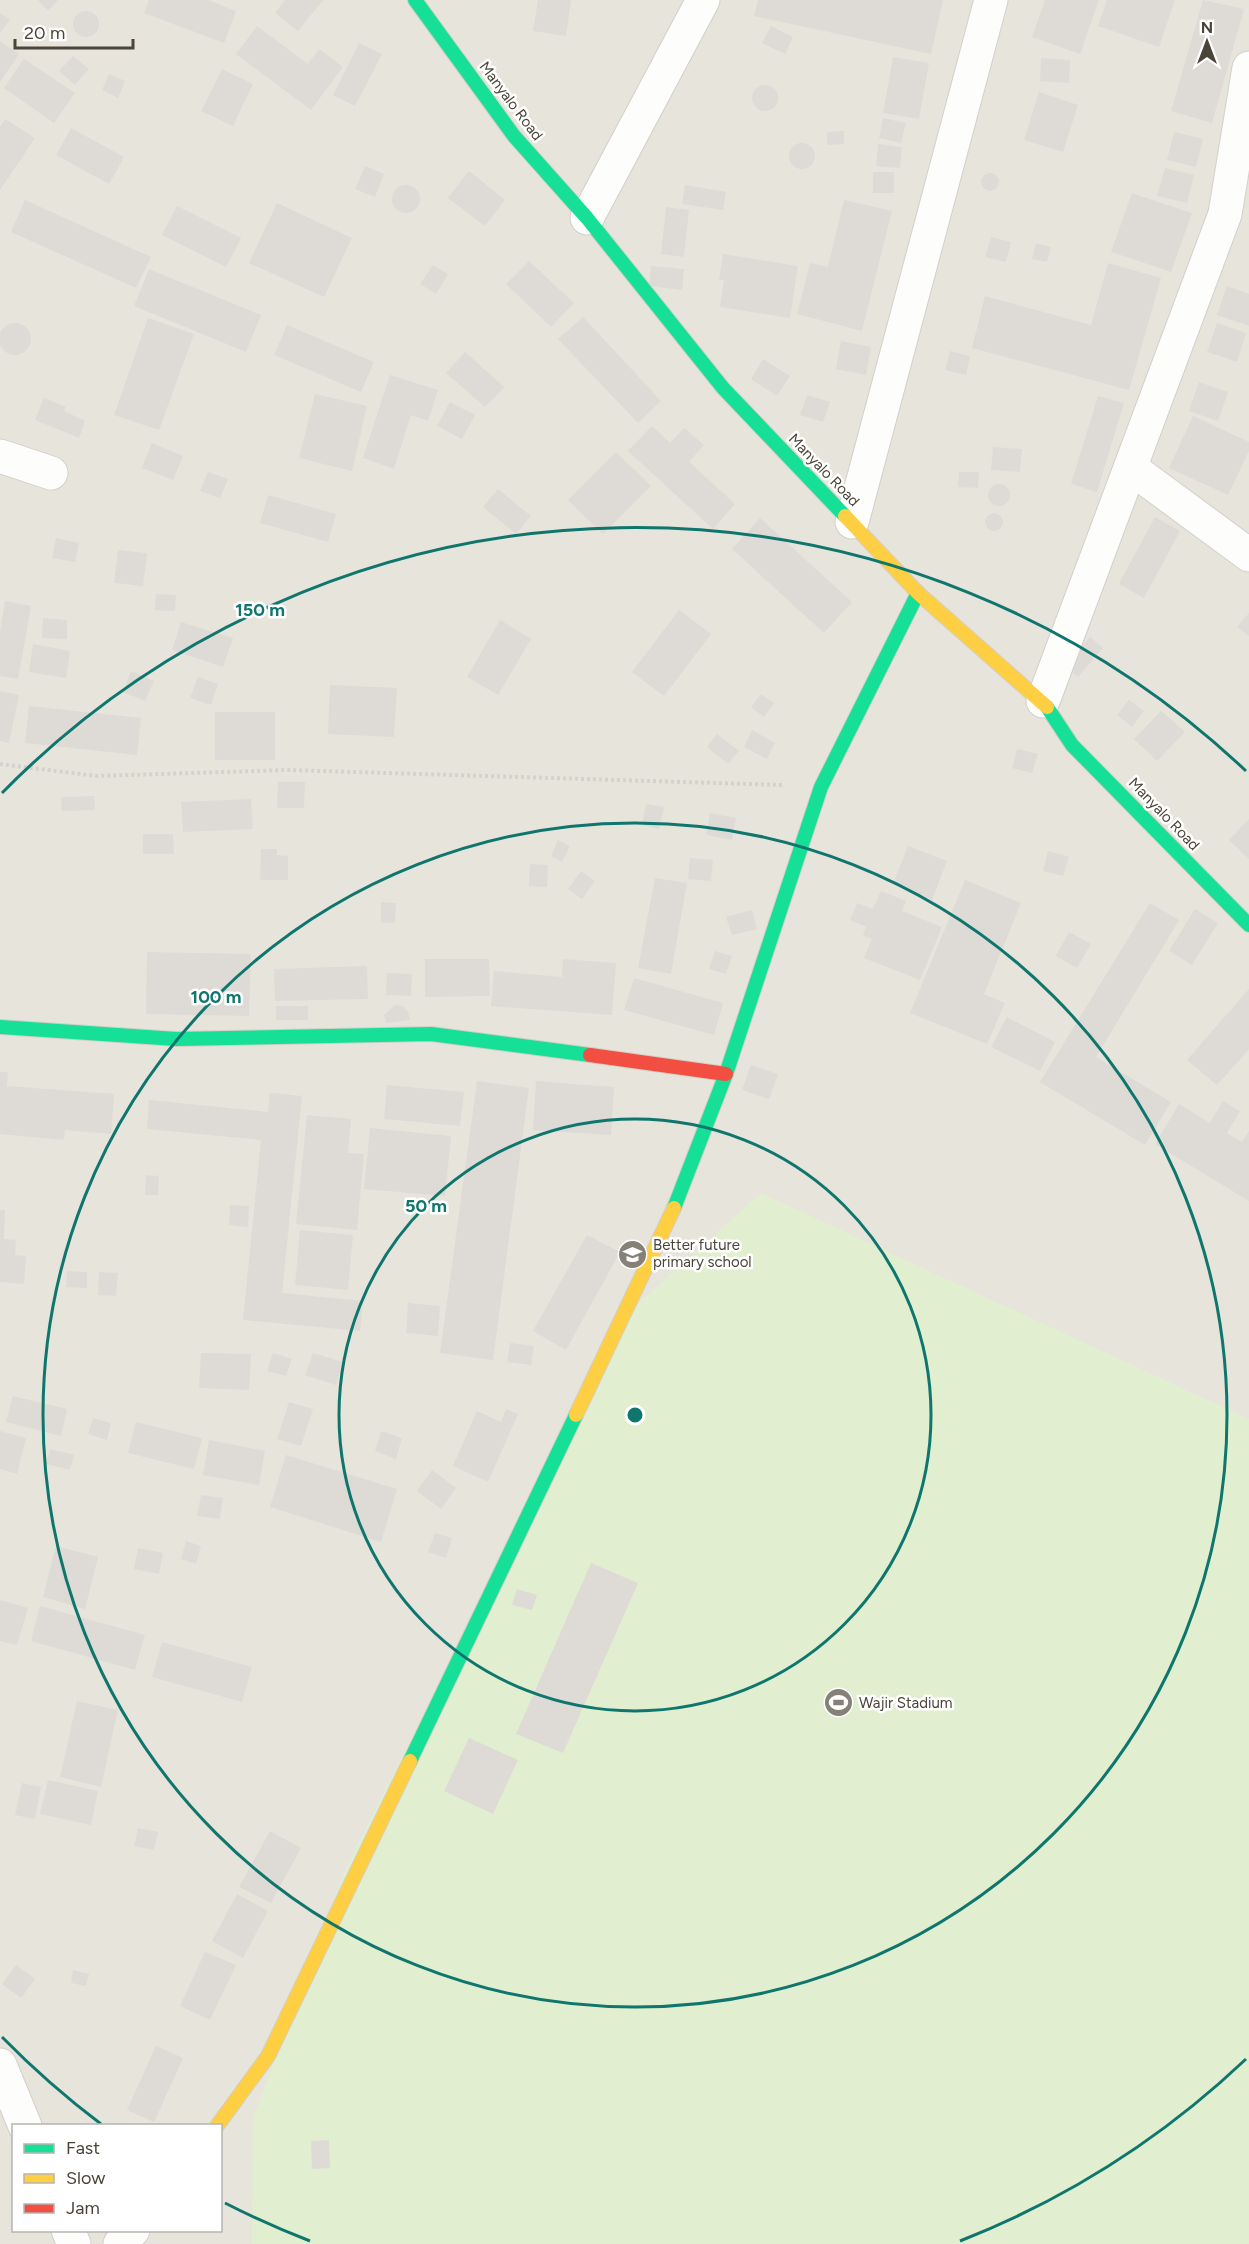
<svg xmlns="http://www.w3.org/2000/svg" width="1249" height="2244" font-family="Figtree,sans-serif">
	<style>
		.residential { fill: #e7e4dc; fill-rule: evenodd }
		.green { fill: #e1eecf }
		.building { fill: #dedbd6 }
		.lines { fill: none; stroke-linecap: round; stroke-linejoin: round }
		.street-casing { stroke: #d2d0cb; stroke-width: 35 }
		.fast-casing { stroke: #d3cfc5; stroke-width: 16 }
		.slow-casing { stroke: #d3cfc5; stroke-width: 16 }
		.jam-casing { stroke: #d3cfc5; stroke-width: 16 }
		.path { stroke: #d3d2cc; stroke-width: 4; stroke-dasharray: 3 3; stroke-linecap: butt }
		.street { stroke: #fdfdfc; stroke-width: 33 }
		.fast { stroke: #16e098; stroke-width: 14 }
		.slow { stroke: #ffcf43; stroke-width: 14 }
		.jam { stroke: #f24e42; stroke-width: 14 }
		.ring { fill: none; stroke: #0f766e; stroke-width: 3 }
		.labels { text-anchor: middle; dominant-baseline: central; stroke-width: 5; stroke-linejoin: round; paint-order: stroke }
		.street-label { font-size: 15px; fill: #4b4439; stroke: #fff }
		.poi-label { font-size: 15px; fill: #4b4439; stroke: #fff; text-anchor: start }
		.centre { fill: #0f766e; stroke: #fff; stroke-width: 3 }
		.ring-label { font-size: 18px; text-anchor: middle; font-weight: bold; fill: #0f766e; stroke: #fff; stroke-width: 5; stroke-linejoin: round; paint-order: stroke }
	</style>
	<rect width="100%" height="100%" fill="#f4f2ee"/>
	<path class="residential" d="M0,0H1249V2244H0ZM14,2126H220V2230H14Z"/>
	<polygon class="green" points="761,1193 1249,1419 1249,2244 252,2244 253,2118 345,1870 623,1317"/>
	<g class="building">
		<polygon points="38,0 58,0 48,11"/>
		<polygon points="149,0 208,0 236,11 224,43 144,13"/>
		<polygon points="285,0 323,0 298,31 275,13"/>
		<polygon points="538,0 571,0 566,36 533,31"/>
		<polygon points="758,0 943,0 931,54 754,16"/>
		<polygon points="1045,0 1099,0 1080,54 1032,37"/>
		<polygon points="1107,0 1175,0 1159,47 1098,26"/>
		<polygon points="1203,0 1244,9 1212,123 1171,111"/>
		<circle cx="86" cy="24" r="13"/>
		<polygon points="0,13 10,20 0,33"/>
		<polygon points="257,26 308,64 319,49 343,67 311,110 236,54"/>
		<polygon points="771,26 793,37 785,54 762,43"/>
		<polygon points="0,41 19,54 0,82"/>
		<polygon points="359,43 382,54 355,106 333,95"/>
		<polygon points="73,56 89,69 75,85 59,71"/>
		<polygon points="893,57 929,63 919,119 883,113"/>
		<polygon points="1041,58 1070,60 1069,83 1040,81"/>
		<polygon points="24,59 75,93 54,123 4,88"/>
		<polygon points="222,69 253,84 233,126 201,111"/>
		<polygon points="109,74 125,81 118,98 102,90"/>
		<circle cx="765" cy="98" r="13"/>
		<polygon points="1039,92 1078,105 1063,152 1024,140"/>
		<polygon points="883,118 906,123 901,143 879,138"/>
		<polygon points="5,119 35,138 0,190 0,127"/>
		<polygon points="71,128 124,157 109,184 56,155"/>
		<polygon points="844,131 844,144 827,145 827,132"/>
		<polygon points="1174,132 1203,139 1196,167 1167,160"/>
		<circle cx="802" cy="156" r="13"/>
		<polygon points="878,144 902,147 900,168 876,166"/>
		<polygon points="365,166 384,174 375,197 355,189"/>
		<polygon points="1165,168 1194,175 1187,203 1157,196"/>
		<polygon points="469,171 505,200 485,226 448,198"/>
		<rect x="873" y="172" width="21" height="21"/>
		<circle cx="990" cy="182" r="9"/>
		<circle cx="406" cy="199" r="14"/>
		<polygon points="685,185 726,192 723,210 682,204"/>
		<polygon points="1132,193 1192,213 1171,272 1111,252"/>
		<polygon points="25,200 151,257 136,288 11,232"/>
		<polygon points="844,200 892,211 862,331 797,314 810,263 828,267"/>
		<polygon points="277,203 352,238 324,297 249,263"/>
		<polygon points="177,206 241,238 226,267 162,235"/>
		<polygon points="666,207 689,210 684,257 661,254"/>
		<polygon points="991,237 1011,242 1006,262 985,257"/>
		<polygon points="1036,243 1051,247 1047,262 1032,259"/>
		<polygon points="723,254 798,266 790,318 720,307 724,280 719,280"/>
		<polygon points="529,261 574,303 551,327 506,284"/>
		<polygon points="1108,263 1161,278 1129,390 972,348 985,296 1091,325"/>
		<polygon points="433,265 448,274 436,294 420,284"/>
		<polygon points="651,266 684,269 682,290 649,286"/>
		<polygon points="149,269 261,315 246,352 134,306"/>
		<polygon points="1227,286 1249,294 1249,326 1217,315"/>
		<polygon points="583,317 661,401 638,423 558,339"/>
		<polygon points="148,318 194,334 159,430 114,415"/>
		<polygon points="1217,323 1246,333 1237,362 1207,352"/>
		<circle cx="15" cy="339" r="16"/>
		<polygon points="287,325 374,362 361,392 274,355"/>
		<polygon points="841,341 871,347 866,375 836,369"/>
		<polygon points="950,351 970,356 966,375 945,370"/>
		<polygon points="465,352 504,387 485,407 446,373"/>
		<polygon points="763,359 790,376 777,396 751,379"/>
		<polygon points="390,375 438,390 428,421 411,415 394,469 363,458"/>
		<polygon points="1199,382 1228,392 1218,421 1189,411"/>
		<polygon points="315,394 367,406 352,471 299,458"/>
		<polygon points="807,395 830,402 823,422 800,415"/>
		<polygon points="1098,396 1124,403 1097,492 1071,484"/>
		<polygon points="44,398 66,407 64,411 85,421 79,438 35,420"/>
		<polygon points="450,402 475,415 462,439 437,426"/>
		<polygon points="1193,416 1249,442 1249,451 1228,495 1169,468"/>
		<polygon points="652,426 670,443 684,428 704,445 689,462 735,504 713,529 628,451"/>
		<polygon points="152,443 183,456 173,480 142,468"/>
		<polygon points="993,447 1022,449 1020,472 991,470"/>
		<polygon points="616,452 651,486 603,534 568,500"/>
		<polygon points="208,472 228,479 220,498 200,491"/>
		<polygon points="959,472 979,472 978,488 958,487"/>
		<circle cx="999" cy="495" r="11"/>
		<polygon points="498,489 531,516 516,534 483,507"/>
		<polygon points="268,495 336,514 328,542 260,523"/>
		<circle cx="994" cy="522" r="9"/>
		<polygon points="1155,517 1180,531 1144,598 1119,584"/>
		<polygon points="760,518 852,602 824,633 732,549"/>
		<polygon points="56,538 79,543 75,562 52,558"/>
		<polygon points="118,550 147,553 143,586 114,583"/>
		<polygon points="156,594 176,595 175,611 155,610"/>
		<polygon points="5,601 31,606 18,679 0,676 0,631"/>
		<polygon points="679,610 711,634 664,696 632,672"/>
		<polygon points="1249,613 1249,636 1237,627"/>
		<polygon points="43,618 67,620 67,639 42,638"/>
		<polygon points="500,620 531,639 498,695 467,677"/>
		<polygon points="181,622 233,638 223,667 172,650"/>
		<polygon points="1090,637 1103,648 1078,677 1065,666"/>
		<polygon points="33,644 70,651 66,678 29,672"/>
		<polygon points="131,671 154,681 145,701 123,692"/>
		<polygon points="198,677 218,684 211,705 190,698"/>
		<polygon points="330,685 397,688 394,737 328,734"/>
		<polygon points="0,691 19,695 9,743 0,741"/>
		<polygon points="761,694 774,703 764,717 751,707"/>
		<polygon points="1129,700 1144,711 1132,727 1117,715"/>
		<polygon points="29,706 141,718 137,755 25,743"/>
		<polygon points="1161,711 1185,732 1157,761 1134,739"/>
		<rect x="215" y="712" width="60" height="48"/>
		<polygon points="752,730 775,743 767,759 744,747"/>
		<polygon points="717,734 739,751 728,764 707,747"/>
		<polygon points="1017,749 1038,754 1032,773 1012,768"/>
		<polygon points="278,782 305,782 304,808 277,808"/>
		<polygon points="94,796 95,810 62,811 61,797"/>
		<polygon points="251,799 253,829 183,832 181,802"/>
		<polygon points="646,804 664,807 659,829 642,825"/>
		<polygon points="710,813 736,818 732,840 706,835"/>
		<polygon points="1249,819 1249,859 1229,840"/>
		<polygon points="143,834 173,834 174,854 143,854"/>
		<polygon points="558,840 570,846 562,862 551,856"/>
		<polygon points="908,846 947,861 932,900 893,884"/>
		<polygon points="261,849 277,849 277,855 288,856 288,880 260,880"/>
		<polygon points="1048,851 1069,857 1063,876 1043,871"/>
		<polygon points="690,858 713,860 711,881 688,879"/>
		<polygon points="530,864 548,865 547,887 529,886"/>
		<polygon points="581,871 595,881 582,899 568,889"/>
		<polygon points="655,878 687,883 671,974 638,968"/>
		<polygon points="965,880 1021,903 984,994 1005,1003 987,1044 910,1013"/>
		<polygon points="881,891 906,901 902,911 942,927 920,980 864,958 872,939 863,935 866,927 850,920 857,903 873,909"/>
		<polygon points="381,902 396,903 395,923 381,922"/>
		<polygon points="1150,903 1179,920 1096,1057 1171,1102 1145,1145 1040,1082"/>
		<polygon points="1195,909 1218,923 1192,965 1169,951"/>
		<polygon points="752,910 757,929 732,935 726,917"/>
		<polygon points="1069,932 1091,944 1077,968 1056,956"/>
		<polygon points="715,951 732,956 726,974 709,969"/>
		<polygon points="147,952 251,954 249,1016 146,1014"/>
		<polygon points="425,959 489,959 490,996 425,997"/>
		<polygon points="563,959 616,963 612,1015 491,1006 494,971 562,977"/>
		<polygon points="367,966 368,999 275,1001 274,969"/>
		<polygon points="387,973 412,974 411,996 386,995"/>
		<polygon points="634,978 723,1003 714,1035 624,1010"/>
		<polygon points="1249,989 1249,1049 1217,1085 1187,1060"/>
		<polygon points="395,1005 403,1006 408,1012 410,1020 386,1023 384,1015"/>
		<rect x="276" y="1006" width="32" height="14"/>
		<polygon points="1007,1017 1055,1042 1040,1071 991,1047"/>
		<polygon points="751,1065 778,1074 769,1099 742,1090"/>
		<polygon points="0,1072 8,1072 7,1086 114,1094 111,1134 65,1130 64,1140 0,1134"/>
		<polygon points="477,1081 529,1088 493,1360 440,1353"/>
		<polygon points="536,1081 614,1087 611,1135 533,1130"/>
		<polygon points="387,1085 464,1092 460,1126 384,1119"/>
		<polygon points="270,1093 302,1096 282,1293 363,1301 360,1331 243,1320 261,1140 147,1129 149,1100 268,1112"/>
		<polygon points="1223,1101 1240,1111 1227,1133 1242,1142 1249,1131 1249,1201 1155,1144 1179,1104 1210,1123"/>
		<polygon points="307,1115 351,1119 348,1153 364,1154 357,1230 296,1224"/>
		<polygon points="370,1128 451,1136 445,1196 364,1189"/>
		<polygon points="146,1175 159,1176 158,1195 145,1195"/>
		<polygon points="230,1205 249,1206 248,1227 229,1225"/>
		<polygon points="0,1210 5,1210 4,1239 16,1240 15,1255 26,1256 24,1284 0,1282"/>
		<polygon points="300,1230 353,1235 348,1290 295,1285"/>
		<polygon points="587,1235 620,1252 566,1350 533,1331"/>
		<polygon points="67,1271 87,1272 87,1288 66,1287"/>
		<polygon points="99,1272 118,1273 116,1296 98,1295"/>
		<polygon points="408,1303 440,1306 438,1336 406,1333"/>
		<polygon points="510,1343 534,1346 531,1365 507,1362"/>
		<polygon points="201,1353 251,1354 249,1390 199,1388"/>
		<polygon points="273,1353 292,1359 286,1376 267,1371"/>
		<polygon points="313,1353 343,1362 336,1385 305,1375"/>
		<polygon points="13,1396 67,1409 61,1436 6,1422"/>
		<polygon points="289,1402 313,1409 301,1446 277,1439"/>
		<polygon points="506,1409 518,1414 488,1482 453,1466 477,1411 501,1422"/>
		<polygon points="93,1418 111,1423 107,1440 88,1434"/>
		<polygon points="136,1422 202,1438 194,1469 128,1453"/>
		<polygon points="0,1431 26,1438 17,1474 0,1469"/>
		<polygon points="381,1431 402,1438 396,1459 375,1451"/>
		<polygon points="209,1440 265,1451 259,1485 203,1475"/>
		<polygon points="50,1449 74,1455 70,1470 46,1464"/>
		<polygon points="286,1455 397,1489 381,1542 270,1507"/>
		<polygon points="432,1470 456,1488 441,1509 417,1491"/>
		<polygon points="201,1495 223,1498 220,1519 197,1516"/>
		<polygon points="435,1533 452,1538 446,1558 428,1552"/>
		<polygon points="186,1541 201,1546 196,1564 181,1559"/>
		<polygon points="56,1546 98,1557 85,1609 43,1597"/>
		<polygon points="138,1548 163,1553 159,1574 134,1569"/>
		<polygon points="591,1563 638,1583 563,1753 516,1734"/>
		<polygon points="517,1589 537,1595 532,1610 512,1605"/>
		<polygon points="0,1600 28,1608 17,1645 0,1641"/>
		<polygon points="40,1606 145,1635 135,1670 31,1641"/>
		<polygon points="162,1642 252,1667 242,1702 152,1677"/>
		<polygon points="77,1701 118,1710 101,1787 60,1777"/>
		<polygon points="469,1738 518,1760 493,1814 444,1791"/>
		<polygon points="48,1780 98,1791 91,1825 40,1814"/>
		<polygon points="22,1783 41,1787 35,1819 15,1815"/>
		<polygon points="138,1828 158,1832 154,1850 134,1846"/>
		<polygon points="270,1831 301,1848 271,1903 239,1887"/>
		<polygon points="237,1894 268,1911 243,1958 212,1941"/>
		<polygon points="205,1952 236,1965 210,2020 180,2006"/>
		<polygon points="16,1965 35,1979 21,1998 2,1984"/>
		<polygon points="73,1970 89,1974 86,1986 71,1983"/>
		<polygon points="156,2046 183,2058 154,2122 127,2110"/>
		<polygon points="329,2140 330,2168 312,2169 311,2141"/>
	</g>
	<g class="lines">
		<defs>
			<g id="street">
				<polyline points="587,218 703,0"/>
				<polyline points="0,456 51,473"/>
				<polyline points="1131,468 1249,555"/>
				<polyline points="852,522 991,0"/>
				<polyline points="1043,701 1225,214 1249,68"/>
				<polyline points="0,2065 25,2126"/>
				<polyline points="68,2230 74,2244"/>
				<polyline points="120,2244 133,2230"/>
			</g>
			<g id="fast">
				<polyline points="415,0 514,136 587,218 723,388 845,516"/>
				<polyline points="1047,707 1072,745 1249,925"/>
				<polyline points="0,1027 176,1039 431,1034 590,1055"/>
				<polyline points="674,1208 726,1074 821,787 918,593"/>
				<polyline points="410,1761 576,1415"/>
			</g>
			<g id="slow">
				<polyline points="845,516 918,593 1047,707"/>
				<polyline points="576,1415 674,1208"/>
				<polyline points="217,2126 268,2056 410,1761"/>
			</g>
			<polyline id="jam" points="590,1055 726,1074"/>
		</defs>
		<use href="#street" class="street-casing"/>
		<use href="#fast" class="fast-casing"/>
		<use href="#slow" class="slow-casing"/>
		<use href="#jam" class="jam-casing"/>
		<polyline class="path" points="0,764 97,776 288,770 782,785"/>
		<use href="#street" class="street"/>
		<use href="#fast" class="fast"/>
		<use href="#slow" class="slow"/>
		<use href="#jam" class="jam"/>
	</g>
	<g class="ring">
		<circle cx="635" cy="1415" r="296"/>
		<circle cx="635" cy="1415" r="592"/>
		<path d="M1246 2059A888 888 0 0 1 960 2241M310 2241A888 888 0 0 1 225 2203M101 2124A888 888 0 0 1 2 2037M2 793A888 888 0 0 1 1246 771"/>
	</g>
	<defs>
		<symbol id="school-disc" viewBox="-11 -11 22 22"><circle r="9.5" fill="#868178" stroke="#fff"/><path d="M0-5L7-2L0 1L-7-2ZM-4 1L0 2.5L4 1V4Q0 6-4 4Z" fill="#fff"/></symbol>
		<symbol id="stadium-disc" viewBox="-11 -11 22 22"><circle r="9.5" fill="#868178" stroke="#fff"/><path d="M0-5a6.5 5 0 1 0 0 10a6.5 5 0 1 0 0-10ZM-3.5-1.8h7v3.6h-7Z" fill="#fff"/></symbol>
	</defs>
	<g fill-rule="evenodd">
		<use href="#school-disc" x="616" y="1238" width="33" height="33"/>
		<use href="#stadium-disc" x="822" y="1686" width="33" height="33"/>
	</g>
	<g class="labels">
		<g class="street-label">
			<text transform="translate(511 101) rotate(53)">Manyalo Road</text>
			<text transform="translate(824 470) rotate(46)">Manyalo Road</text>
			<text transform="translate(1164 814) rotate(46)">Manyalo Road</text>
		</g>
		<g class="poi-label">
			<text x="653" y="1245">Better future<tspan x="653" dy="17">primary school</tspan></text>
			<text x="859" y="1703">Wajir Stadium</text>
		</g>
	</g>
	<circle cx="635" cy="1415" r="9" class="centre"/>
	<g class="ring-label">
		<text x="260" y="616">150 m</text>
		<text x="216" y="1003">100 m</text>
		<text x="426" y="1212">50 m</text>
	</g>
	<rect x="12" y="2124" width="210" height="108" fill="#ffffff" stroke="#b7b4b0" stroke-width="1.5"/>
	<rect x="24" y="2144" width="30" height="9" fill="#16e098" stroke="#b7b4b0" stroke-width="1.5"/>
	<text x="66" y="2154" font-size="18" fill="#4b4439">Fast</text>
	<rect x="24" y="2174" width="30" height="9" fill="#ffcf43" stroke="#b7b4b0" stroke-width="1.5"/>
	<text x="66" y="2184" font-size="18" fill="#4b4439">Slow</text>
	<rect x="24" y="2204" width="30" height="9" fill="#f24e42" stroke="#b7b4b0" stroke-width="1.5"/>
	<text x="66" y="2214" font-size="18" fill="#4b4439">Jam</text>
	<g transform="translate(1207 42)" stroke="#ffffff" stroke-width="4.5" paint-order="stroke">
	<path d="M0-4.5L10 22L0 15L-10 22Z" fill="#4b4439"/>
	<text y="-9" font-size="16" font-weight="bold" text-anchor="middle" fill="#4b4439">N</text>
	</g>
	<path d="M15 39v9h118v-9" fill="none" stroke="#4b4439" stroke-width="3"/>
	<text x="24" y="39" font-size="18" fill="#4b4439" stroke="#ffffff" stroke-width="4.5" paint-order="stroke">20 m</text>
</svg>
